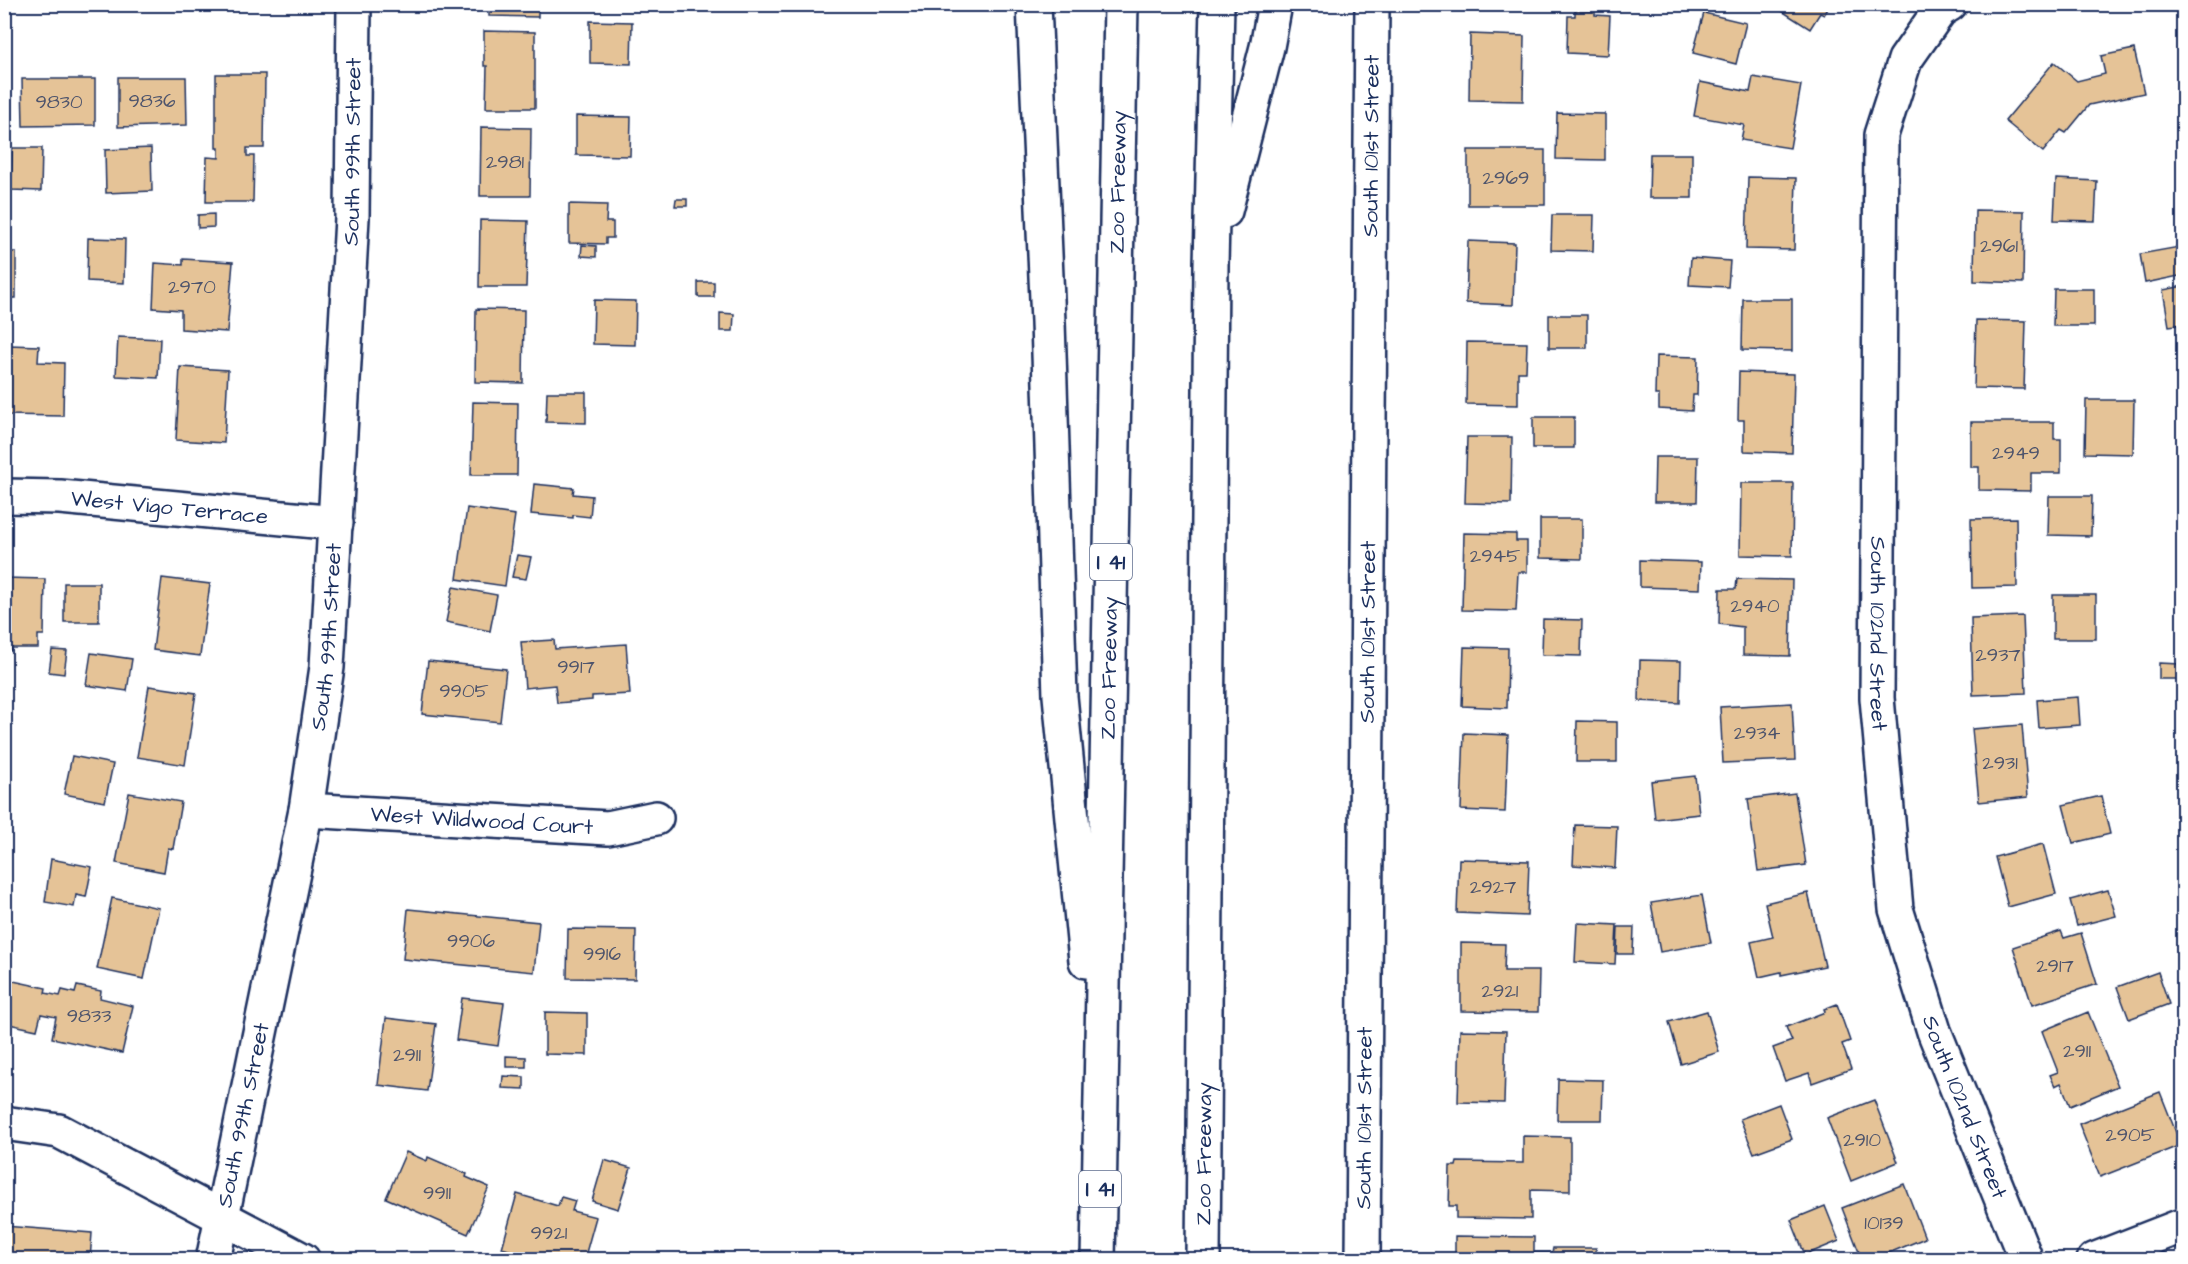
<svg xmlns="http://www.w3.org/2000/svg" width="2188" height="1264" font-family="'Architects Daughter',sans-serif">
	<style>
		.building { fill: #e5c397; stroke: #1b2f5e; stroke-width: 1.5 }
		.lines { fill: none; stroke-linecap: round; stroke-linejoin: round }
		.minor-casing { stroke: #1b2f5e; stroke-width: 38 }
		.highway-casing { stroke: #1b2f5e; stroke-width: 38 }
		.minor { stroke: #fff; stroke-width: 33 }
		.highway { stroke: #fff; stroke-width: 33 }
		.labels { text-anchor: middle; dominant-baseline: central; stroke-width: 6; stroke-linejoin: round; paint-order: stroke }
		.number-label { font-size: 20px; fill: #4e546c }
		.shield { fill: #fff; stroke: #5f6d8e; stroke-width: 1.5 }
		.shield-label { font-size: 21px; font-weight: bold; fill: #1b2f5e }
		.street-label { font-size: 22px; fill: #1b2f5e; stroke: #fff }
	</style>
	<rect width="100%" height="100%" fill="#fff"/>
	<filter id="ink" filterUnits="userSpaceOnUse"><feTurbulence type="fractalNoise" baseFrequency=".0167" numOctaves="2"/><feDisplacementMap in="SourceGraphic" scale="12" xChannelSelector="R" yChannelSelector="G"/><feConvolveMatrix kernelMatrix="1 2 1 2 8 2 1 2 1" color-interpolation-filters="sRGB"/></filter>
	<g filter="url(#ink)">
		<g class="building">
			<polygon points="489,4 538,4 538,17 489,16"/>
			<polygon points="1771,4 1831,4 1824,15 1820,13 1810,29"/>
			<polygon points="1575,10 1595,11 1595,15 1610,16 1608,55 1567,53 1568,16 1575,16"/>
			<polygon points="1704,13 1746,23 1736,64 1693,53"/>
			<polygon points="590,21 632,22 631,64 590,63"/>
			<polygon points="2184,30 2184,53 2179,31"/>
			<polygon points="484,31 535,32 535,108 486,108 487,66 484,66"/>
			<polygon points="1470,34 1524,36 1523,101 1469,100"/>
			<polygon points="2134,49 2144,93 2089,105 2066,133 2061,130 2043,152 2005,121 2054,62 2077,81 2105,74 2101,56"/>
			<polygon points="216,74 265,74 264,148 247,148 247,156 254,156 253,202 206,202 207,157 219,158 219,148 216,148"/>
			<polygon points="118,77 186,77 187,125 118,127"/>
			<polygon points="1753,77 1801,85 1790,148 1741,140 1744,125 1694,116 1700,82 1750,92"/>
			<polygon points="22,79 95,79 95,125 23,126"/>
			<polygon points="1557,113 1605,114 1605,160 1556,159"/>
			<polygon points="2184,115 2184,144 2177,116"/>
			<polygon points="576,116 631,117 630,156 576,155"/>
			<polygon points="481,127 531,128 530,196 480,196"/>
			<polygon points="12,148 42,148 41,191 11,190"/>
			<polygon points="151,148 152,191 106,193 105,150"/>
			<rect x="1468" y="150" width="77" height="55"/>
			<polygon points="1650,154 1692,154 1692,198 1649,198"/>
			<polygon points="1748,177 1796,178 1794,250 1746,249"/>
			<polygon points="2056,179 2097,181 2095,221 2054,220"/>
			<polygon points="676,199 687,199 687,206 675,206"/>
			<polygon points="569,204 607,205 606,222 613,222 613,238 606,238 606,244 569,243"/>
			<polygon points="1975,210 2024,211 2023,283 1974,281"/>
			<polygon points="214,214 214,227 198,228 198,215"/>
			<polygon points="1552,215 1594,215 1593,251 1551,250"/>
			<polygon points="480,220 528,221 526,287 479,287"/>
			<polygon points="88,238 125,239 124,283 87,281"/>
			<polygon points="1468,241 1515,243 1513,305 1466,303"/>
			<polygon points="582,245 596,246 596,257 581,256"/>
			<polygon points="2179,247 2184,275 2145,283 2140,254"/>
			<rect x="4" y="252" width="12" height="46"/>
			<polygon points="1691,258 1730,261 1728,287 1689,285"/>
			<polygon points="183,259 233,262 227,332 181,329 181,310 153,308 155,263 183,265"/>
			<rect x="698" y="282" width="16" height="15"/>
			<polygon points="2184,286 2184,324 2169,326 2163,290"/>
			<polygon points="2054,289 2094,289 2094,326 2053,326"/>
			<polygon points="1743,299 1792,299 1792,351 1742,350"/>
			<polygon points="594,300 636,301 635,345 593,344"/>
			<polygon points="476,309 524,310 523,383 475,382"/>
			<polygon points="720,313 734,314 733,331 720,331"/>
			<rect x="1549" y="315" width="38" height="33"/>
			<polygon points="1976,320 2026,321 2024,389 1974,388"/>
			<polygon points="118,337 160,339 158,378 116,376"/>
			<polygon points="1467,342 1527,343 1526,372 1518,372 1518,405 1466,404"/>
			<polygon points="8,345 39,346 38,362 64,363 63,416 4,415 4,362 8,362"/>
			<polygon points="1656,356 1698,357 1697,395 1693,395 1692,411 1659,409 1659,395 1655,395"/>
			<polygon points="180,367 228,370 224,443 176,440"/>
			<polygon points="1739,372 1794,374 1792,453 1744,451 1744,420 1738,420"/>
			<polygon points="547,392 586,392 586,423 546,422"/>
			<polygon points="2086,400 2134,400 2133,454 2085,453"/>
			<polygon points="473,402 518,403 517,475 471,475"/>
			<rect x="1533" y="417" width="41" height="31"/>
			<polygon points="1971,422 2054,422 2054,439 2061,439 2061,473 2031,473 2031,491 1979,490 1979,467 1971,467"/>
			<polygon points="1467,437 1512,437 1511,504 1465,503"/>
			<polygon points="1655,457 1698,457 1697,502 1654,502"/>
			<polygon points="1741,483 1793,483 1792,556 1740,555"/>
			<polygon points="534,484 574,488 573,494 592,496 590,517 573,515 573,518 531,514"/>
			<polygon points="2049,496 2092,496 2091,536 2048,535"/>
			<polygon points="467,508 515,515 505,586 457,579"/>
			<polygon points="2016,518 2017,587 1972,588 1971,519"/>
			<polygon points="1540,519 1582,519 1582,559 1540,558"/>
			<polygon points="1464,533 1516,534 1516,541 1527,541 1527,572 1518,572 1516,611 1462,610"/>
			<polygon points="517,555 531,557 526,579 512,577"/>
			<polygon points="1640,560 1701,562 1700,589 1640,587"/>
			<polygon points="4,578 45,579 44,635 38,635 38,648 12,648 11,651 4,651"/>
			<polygon points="162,578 210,584 200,656 153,650"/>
			<polygon points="1737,579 1792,580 1790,656 1743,655 1743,627 1719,624 1720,589 1736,589"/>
			<rect x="64" y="583" width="35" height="39"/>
			<polygon points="453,587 497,595 490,631 446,622"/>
			<rect x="2053" y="595" width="43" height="44"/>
			<polygon points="2023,616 2026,693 1973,695 1971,618"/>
			<polygon points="1543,619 1582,620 1581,656 1542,655"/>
			<polygon points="554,640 555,649 626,644 630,694 592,696 592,700 557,703 555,685 525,688 521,642"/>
			<polygon points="1464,647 1508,648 1507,708 1462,706"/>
			<polygon points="52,650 67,651 64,674 49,672"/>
			<polygon points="91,653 132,659 127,691 86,685"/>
			<polygon points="1640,660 1681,661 1680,703 1639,701"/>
			<polygon points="428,661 506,669 500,722 422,714"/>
			<polygon points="2159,663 2180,664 2179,679 2159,679"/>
			<polygon points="149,686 196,693 185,765 137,757"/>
			<polygon points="2078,697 2080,725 2039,728 2037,700"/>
			<polygon points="1792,703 1795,760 1723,763 1720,707"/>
			<polygon points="1577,721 1617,722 1617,762 1576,762"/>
			<polygon points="2022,725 2028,797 1979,802 1972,729"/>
			<polygon points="1464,733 1508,735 1505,812 1461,810"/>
			<polygon points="72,756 113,764 105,802 64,794"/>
			<polygon points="1695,776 1699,814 1655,819 1651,781"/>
			<polygon points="129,793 181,802 173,849 168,848 164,872 116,863"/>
			<polygon points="1795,793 1806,865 1758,871 1748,799"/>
			<polygon points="2101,796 2110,834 2073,843 2063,805"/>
			<polygon points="1575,825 1617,826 1615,868 1573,865"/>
			<polygon points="2043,844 2056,894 2008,907 1995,857"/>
			<polygon points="51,859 92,867 86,897 76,895 74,907 45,902"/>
			<polygon points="1459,859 1529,861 1527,916 1457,913"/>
			<polygon points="2108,890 2116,916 2077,926 2070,900"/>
			<polygon points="1808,893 1825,966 1781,975 1781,972 1759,977 1751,942 1773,937 1765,903"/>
			<polygon points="1702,895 1711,943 1660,952 1651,903"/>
			<polygon points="112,898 159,908 144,979 97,969"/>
			<polygon points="408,909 539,922 534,972 403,959"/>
			<polygon points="1577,923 1617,925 1615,964 1575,962"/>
			<polygon points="1618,927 1634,927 1633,954 1617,954"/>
			<polygon points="568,929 636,930 635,979 567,978"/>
			<polygon points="2061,931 2064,938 2081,933 2097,984 2032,1005 2013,947"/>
			<polygon points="1461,943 1505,944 1504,971 1539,971 1538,1012 1461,1011"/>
			<polygon points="2158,972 2169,1004 2129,1019 2117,987"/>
			<polygon points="4,979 46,988 45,993 60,996 62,990 75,993 77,986 101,991 100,998 133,1006 122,1053 52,1038 56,1017 41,1014 37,1030 4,1023"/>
			<polygon points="462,998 504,1003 498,1046 456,1040"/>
			<polygon points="1837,1004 1850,1041 1842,1044 1851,1069 1812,1083 1809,1073 1785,1081 1773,1048 1792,1041 1786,1027 1825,1012 1824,1009"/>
			<polygon points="1707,1011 1719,1052 1681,1064 1669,1022"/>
			<polygon points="545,1012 587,1013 587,1055 545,1054"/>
			<polygon points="2088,1012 2118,1086 2070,1106 2061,1083 2055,1086 2050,1075 2058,1072 2042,1031"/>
			<polygon points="386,1018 436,1024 427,1091 378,1085"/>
			<polygon points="1460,1030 1506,1031 1504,1103 1458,1102"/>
			<polygon points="506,1056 526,1057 526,1067 506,1067"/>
			<polygon points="503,1076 524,1077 524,1089 502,1088"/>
			<polygon points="1558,1079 1603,1080 1602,1120 1557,1120"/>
			<polygon points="2160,1092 2181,1145 2100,1177 2079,1124"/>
			<polygon points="1874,1100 1898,1162 1851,1181 1827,1118"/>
			<polygon points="1779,1104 1792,1139 1754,1153 1740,1119"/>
			<polygon points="1523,1136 1570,1137 1570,1191 1531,1190 1531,1219 1456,1218 1456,1206 1449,1206 1450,1166 1456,1166 1457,1162 1523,1163"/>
			<polygon points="406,1152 427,1161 428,1157 467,1174 466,1177 489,1187 468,1234 386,1198"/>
			<polygon points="604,1160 631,1168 618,1209 592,1201"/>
			<polygon points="1904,1184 1925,1238 1872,1260 1862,1260 1842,1208"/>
			<polygon points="517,1194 558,1206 561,1197 575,1201 572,1211 596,1217 584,1260 542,1260 502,1248"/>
			<polygon points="1825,1206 1839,1241 1805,1255 1791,1220"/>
			<polygon points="4,1226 92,1233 90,1260 4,1260"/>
			<polygon points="1455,1236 1534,1237 1534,1253 1552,1253 1553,1248 1596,1248 1596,1260 1455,1260"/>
		</g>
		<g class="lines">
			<defs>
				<g id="minor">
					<path id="s1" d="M1950,4L1940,10L1905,60L1881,135L1877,698L1896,909L1934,1031L2026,1260"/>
					<path id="s2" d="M4,496L60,497L336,523"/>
					<path id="s3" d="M306,810L608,828L656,818"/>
					<polyline points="4,1123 59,1131 303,1260"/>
					<path id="s4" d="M213,1260L306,810L327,667L352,218L354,4"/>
					<path id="s5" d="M1363,1260L1372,4"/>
					<polyline points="2094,1260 2184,1225"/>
				</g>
				<g id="highway">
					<polyline points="1034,4 1048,322 1060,696 1086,961"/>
					<polyline points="1225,211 1267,47 1275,4"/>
					<path id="s6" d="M1098,1260L1121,4"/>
					<path id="s7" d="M1203,1260L1211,265L1217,4"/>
				</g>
			</defs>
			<use href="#minor" class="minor-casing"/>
			<use href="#highway" class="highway-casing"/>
			<use href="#minor" class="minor"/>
			<use href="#highway" class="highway"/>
		</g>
	</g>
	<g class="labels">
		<g class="number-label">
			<text x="152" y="101">9836</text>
			<text x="59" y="102">9830</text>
			<text x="505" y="162">2981</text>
			<text x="1506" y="178">2969</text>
			<text x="1999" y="246">2961</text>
			<text x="192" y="287">2970</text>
			<text x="2016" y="453">2949</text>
			<text x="1495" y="556">2945</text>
			<text x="1755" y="606">2940</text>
			<text x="1998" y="655">2937</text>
			<text x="576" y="667">9917</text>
			<text x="464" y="691">9905</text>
			<text x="1757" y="733">2934</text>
			<text x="2000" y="763">2931</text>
			<text x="1493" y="887">2927</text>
			<text x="471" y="941">9906</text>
			<text x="602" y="954">9916</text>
			<text x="2055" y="966">2917</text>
			<text x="1500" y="991">2921</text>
			<text x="89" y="1016">9833</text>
			<text x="2077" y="1051">2911</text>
			<text x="407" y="1055">2911</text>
			<text x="2130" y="1135">2905</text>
			<text x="1862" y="1140">2910</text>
			<text x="437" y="1193">9911</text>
			<text x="1884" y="1223">10139</text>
			<text x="549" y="1233">9921</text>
		</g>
		<g class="shield">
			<rect x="1090" y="544" width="42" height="36" rx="4.5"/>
			<rect x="1079" y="1171" width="42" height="36" rx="4.5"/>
		</g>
		<g class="shield-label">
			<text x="1111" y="562">I 41</text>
			<text x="1100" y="1189">I 41</text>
		</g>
		<g class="street-label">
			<text stroke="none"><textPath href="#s5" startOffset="1114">South 101st Street</textPath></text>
			<text stroke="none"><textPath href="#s4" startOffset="1120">South 99th Street</textPath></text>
			<text stroke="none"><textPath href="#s6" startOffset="1078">Zoo Freeway</textPath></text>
			<text stroke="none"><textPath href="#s2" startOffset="166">West Vigo Terrace</textPath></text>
			<text stroke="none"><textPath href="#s5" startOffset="628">South 101st Street</textPath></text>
			<text stroke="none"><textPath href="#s1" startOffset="650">South 102nd Street</textPath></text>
			<text stroke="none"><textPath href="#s4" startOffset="634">South 99th Street</textPath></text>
			<text stroke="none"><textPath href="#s6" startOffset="592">Zoo Freeway</textPath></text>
			<text stroke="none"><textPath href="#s3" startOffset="176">West Wildwood Court</textPath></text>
			<text stroke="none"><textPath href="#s1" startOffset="1136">South 102nd Street</textPath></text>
			<text stroke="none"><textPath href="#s4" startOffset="148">South 99th Street</textPath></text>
			<text stroke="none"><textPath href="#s5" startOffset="142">South 101st Street</textPath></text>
			<text stroke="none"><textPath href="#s7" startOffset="106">Zoo Freeway</textPath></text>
		</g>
	</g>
	<rect width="2188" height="1264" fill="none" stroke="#fff" stroke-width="24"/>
	<rect x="12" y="12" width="2164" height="1240" fill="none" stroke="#1b2f5e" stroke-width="2" filter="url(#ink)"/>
</svg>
